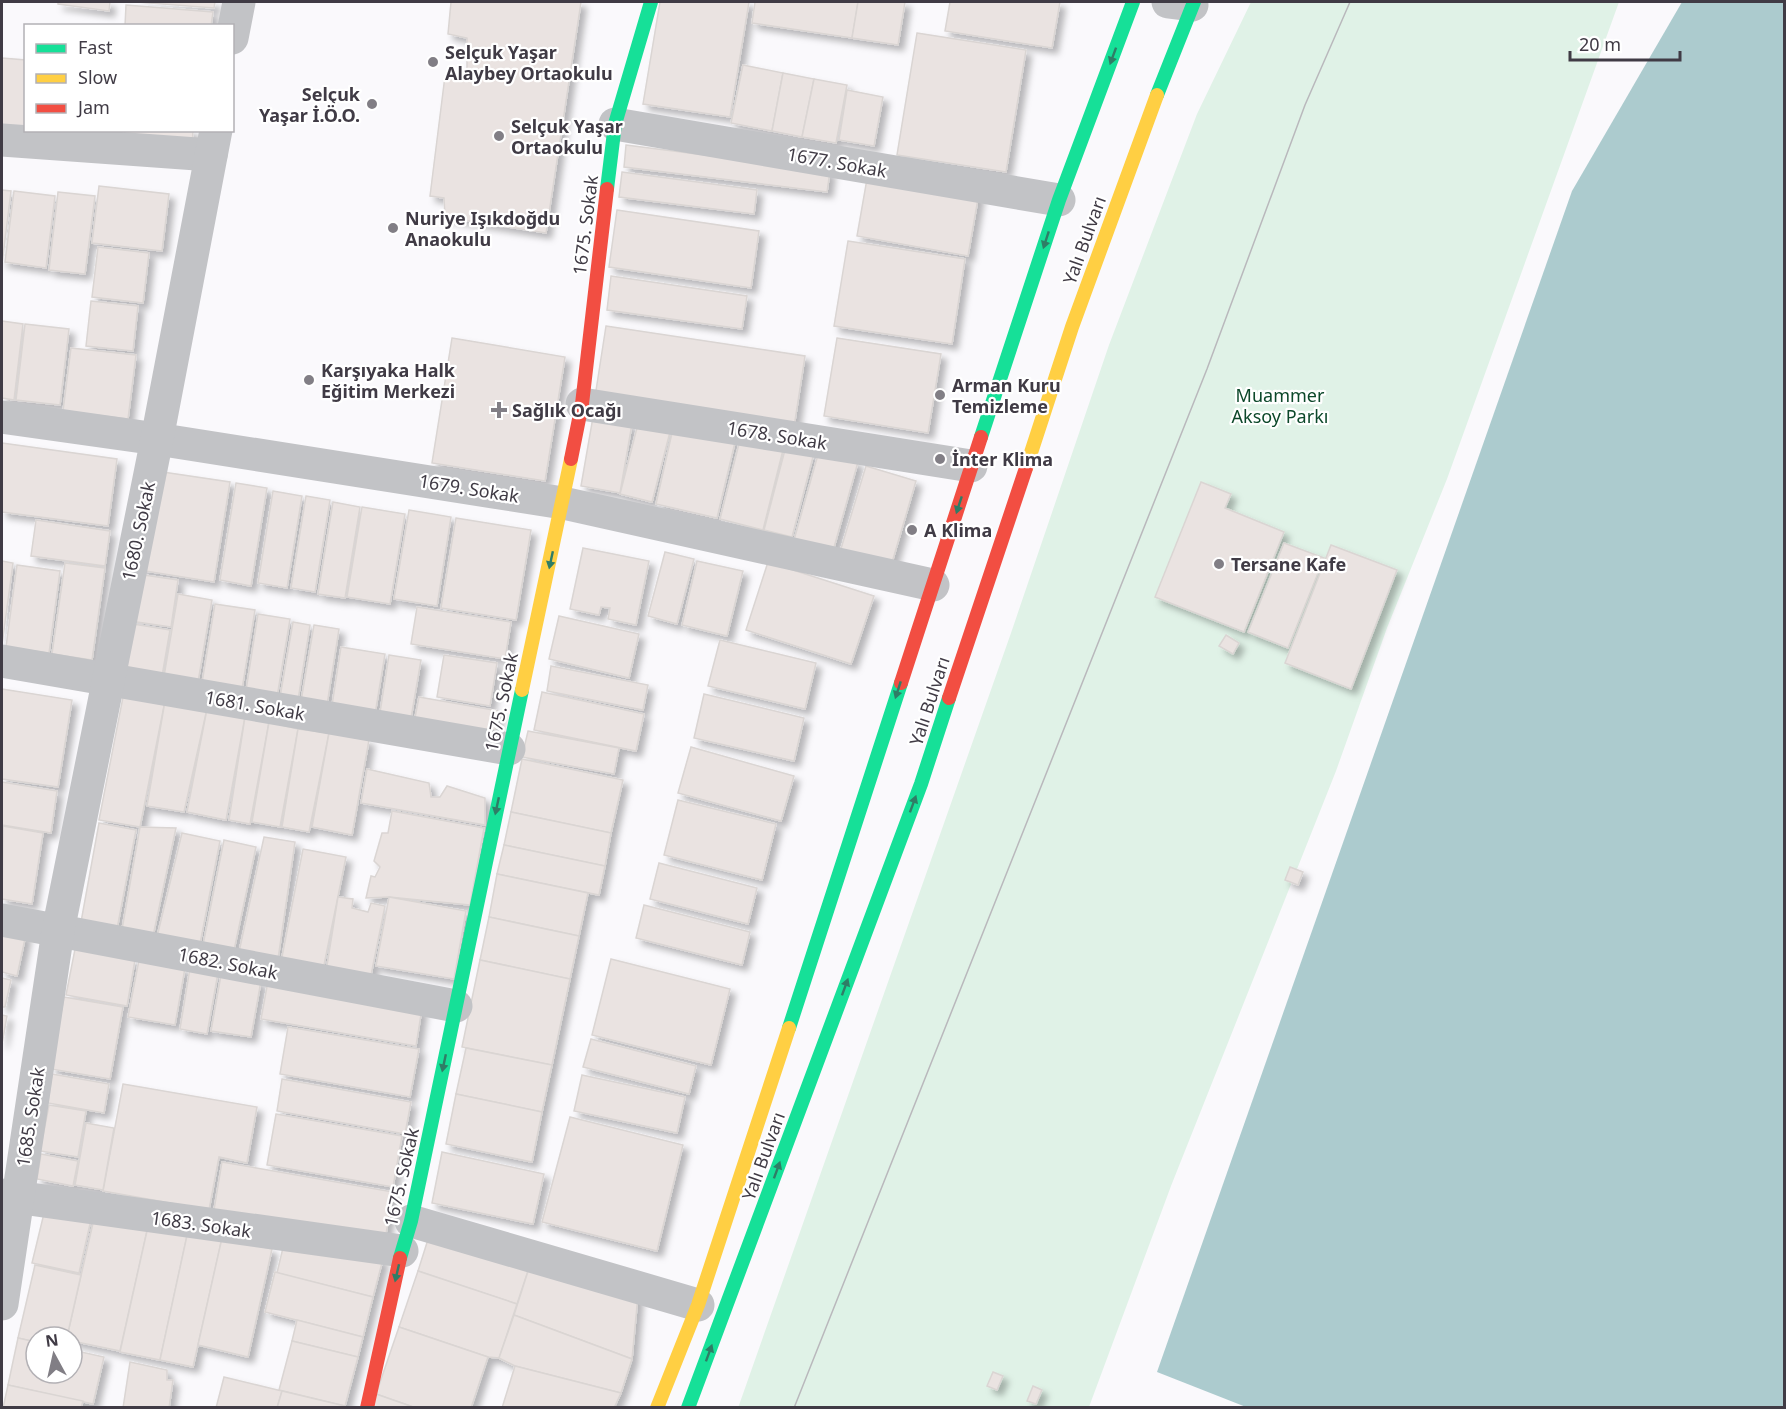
<svg xmlns="http://www.w3.org/2000/svg" width="1786" height="1409" font-family="'Noto Sans',sans-serif">
	<style>
		.green { fill: #e0f2e7 }
		.water { fill: #accbce }
		.building { fill: #eae3e1; stroke: #dad5d3; stroke-width: 1.5; filter: url(#shadow) }
		.lines { fill: none; stroke-linecap: round; stroke-linejoin: round }
		.street { stroke: #c2c3c6; stroke-width: 33 }
		.fast { stroke: #16e098; stroke-width: 14 }
		.slow { stroke: #ffcf43; stroke-width: 14 }
		.jam { stroke: #f24e42; stroke-width: 14 }
		.tram { stroke: #b9b8bc; stroke-width: 1.5 }
		.oneway { fill: #2f7d66 }
		.poi-dot { fill: #817e85; stroke: #fff; stroke-width: 2 }
		.labels { text-anchor: middle; dominant-baseline: central; stroke-width: 4.5; stroke-linejoin: round; paint-order: stroke }
		.poi-label { font-size: 18px; font-weight: bold; fill: #403b45; stroke: #fff; text-anchor: start }
		.street-label { font-size: 18px; fill: #403b45; stroke: #fff }
		.park-label { font-size: 18px; fill: #0c482a; stroke: #fff }
	</style>
	<defs>
		<filter id="shadow"><feDropShadow dx="5.5" dy="5.5" stdDeviation="3" flood-color="#0004"/></filter>
	</defs>
	<rect width="100%" height="100%" fill="#faf9fc"/>
	<polygon class="green" points="1251,2 1619,2 1447,479 1387,628 1336,771 1171,1186 1089,1407 738,1408 1011,633 1109,345 1197,114"/>
	<polygon class="water" points="1682,2 1784,2 1784,1407 1246,1407 1157,1372 1572,191"/>
	<g class="building">
		<polygon points="58,2 110,2 109,11 58,4"/>
		<polygon points="137,2 215,2 214,8"/>
		<polygon points="451,2 581,2 546,233 445,217 444,198 430,196 445,76 467,76 467,38 448,34"/>
		<polygon points="660,2 749,2 730,117 643,104"/>
		<polygon points="755,2 858,2 852,38 752,23"/>
		<polygon points="858,2 905,2 898,45 852,38"/>
		<polygon points="950,2 1060,2 1052,48 945,31"/>
		<polygon points="126,5 213,12 211,26 125,26"/>
		<polygon points="917,33 1026,50 1006,172 897,155"/>
		<polygon points="2,58 26,60 26,130 2,129"/>
		<polygon points="743,65 783,73 772,131 731,123"/>
		<polygon points="783,73 814,79 802,137 772,131"/>
		<polygon points="814,79 847,85 836,143 802,137"/>
		<polygon points="847,90 883,97 874,146 839,140"/>
		<polygon points="125,130 193,130 192,148 124,143"/>
		<polygon points="626,145 830,171 827,192 624,167"/>
		<polygon points="622,172 757,190 754,214 619,197"/>
		<polygon points="868,173 979,193 968,256 857,236"/>
		<polygon points="99,186 169,194 162,251 92,243"/>
		<polygon points="2,190 11,191 2,264"/>
		<polygon points="14,191 55,196 46,268 5,262"/>
		<polygon points="58,192 95,196 85,274 49,270"/>
		<polygon points="617,210 759,231 751,288 609,267"/>
		<polygon points="848,241 965,259 952,344 834,326"/>
		<polygon points="98,247 149,253 143,303 92,297"/>
		<polygon points="611,276 747,296 742,329 607,310"/>
		<polygon points="91,301 138,306 133,351 86,346"/>
		<polygon points="2,321 23,324 14,400 2,398"/>
		<polygon points="25,324 69,329 60,405 16,400"/>
		<polygon points="606,326 805,356 794,427 595,397"/>
		<polygon points="452,338 565,357 545,481 432,463"/>
		<polygon points="837,338 941,354 928,433 824,416"/>
		<polygon points="71,348 136,355 128,419 63,411"/>
		<polygon points="593,417 632,424 620,493 581,486"/>
		<polygon points="639,420 671,428 652,502 620,494"/>
		<polygon points="674,424 736,438 717,518 656,504"/>
		<polygon points="741,436 784,446 763,530 720,519"/>
		<polygon points="2,443 117,459 108,526 2,512"/>
		<polygon points="786,446 814,453 792,537 764,530"/>
		<polygon points="819,451 858,462 833,551 794,540"/>
		<polygon points="866,466 916,481 891,566 840,552"/>
		<polygon points="156,471 230,482 214,582 139,570"/>
		<polygon points="1201,482 1231,494 1225,508 1284,532 1244,632 1155,597"/>
		<polygon points="236,483 267,488 251,586 220,580"/>
		<polygon points="273,491 302,496 287,588 258,583"/>
		<polygon points="306,496 330,500 315,592 291,588"/>
		<polygon points="333,502 360,507 345,598 318,594"/>
		<polygon points="362,507 405,514 390,604 347,597"/>
		<polygon points="409,510 451,517 437,606 394,599"/>
		<polygon points="456,518 531,530 516,620 441,608"/>
		<polygon points="36,520 110,531 105,566 31,556"/>
		<polygon points="1284,543 1324,558 1288,648 1248,632"/>
		<polygon points="1331,545 1397,570 1351,689 1285,663"/>
		<polygon points="583,548 649,561 636,625 608,619 610,608 601,607 599,615 570,609"/>
		<polygon points="665,552 694,559 677,624 648,616"/>
		<polygon points="2,561 13,563 2,645"/>
		<polygon points="697,561 743,571 727,636 682,625"/>
		<polygon points="768,562 874,596 851,664 746,630"/>
		<polygon points="65,563 105,568 92,660 52,654"/>
		<polygon points="17,565 60,571 49,653 6,647"/>
		<polygon points="137,574 178,580 171,627 130,621"/>
		<polygon points="178,594 212,600 197,688 163,682"/>
		<polygon points="215,604 255,610 241,695 201,689"/>
		<polygon points="417,607 511,622 505,659 411,644"/>
		<polygon points="258,614 290,619 276,703 245,697"/>
		<polygon points="559,616 639,634 629,678 549,659"/>
		<polygon points="293,622 310,625 297,706 279,703"/>
		<polygon points="127,623 170,630 161,682 119,675"/>
		<polygon points="314,625 339,629 326,711 300,707"/>
		<polygon points="1226,635 1239,643 1233,654 1219,646"/>
		<polygon points="720,640 816,663 805,709 708,686"/>
		<polygon points="341,647 385,654 374,720 331,712"/>
		<polygon points="389,655 421,660 410,724 379,719"/>
		<polygon points="444,655 497,663 490,706 437,697"/>
		<polygon points="551,666 648,685 643,710 547,691"/>
		<polygon points="2,689 72,700 58,787 2,779"/>
		<polygon points="124,692 165,701 140,827 99,820"/>
		<polygon points="542,692 644,714 636,751 534,730"/>
		<polygon points="704,694 804,718 794,761 694,738"/>
		<polygon points="419,697 499,711 493,741 413,728"/>
		<polygon points="165,701 207,709 184,812 147,806"/>
		<polygon points="207,709 245,717 226,820 187,812"/>
		<polygon points="245,717 269,722 250,824 229,820"/>
		<polygon points="269,722 298,729 280,827 252,822"/>
		<polygon points="298,729 329,733 309,832 282,827"/>
		<polygon points="528,731 619,748 614,774 522,757"/>
		<polygon points="329,733 369,740 352,835 312,827"/>
		<polygon points="691,747 794,776 781,821 678,793"/>
		<polygon points="522,759 623,780 611,833 511,812"/>
		<polygon points="367,769 429,783 431,797 440,797 447,786 485,798 485,825 361,803"/>
		<polygon points="2,782 57,791 51,833 2,825"/>
		<polygon points="678,800 776,824 762,880 664,855"/>
		<polygon points="392,811 484,828 470,905 389,897 366,898 371,876 375,877 380,867 374,861 382,833 388,833"/>
		<polygon points="511,812 611,833 605,866 504,845"/>
		<polygon points="99,823 136,830 117,929 81,922"/>
		<polygon points="3,826 43,833 32,904 2,899"/>
		<polygon points="140,827 176,828 152,941 121,935"/>
		<polygon points="182,833 220,841 199,949 156,941"/>
		<polygon points="264,837 295,842 278,959 239,952"/>
		<polygon points="224,840 256,847 233,955 202,950"/>
		<polygon points="504,845 605,866 599,895 497,874"/>
		<polygon points="303,849 346,857 323,970 281,962"/>
		<polygon points="659,863 757,888 748,924 650,899"/>
		<polygon points="1290,867 1303,872 1298,885 1285,880"/>
		<polygon points="497,874 588,893 579,936 489,917"/>
		<polygon points="338,897 353,899 352,908 368,912 371,903 385,906 370,980 326,972"/>
		<polygon points="389,897 466,911 454,979 376,966"/>
		<polygon points="644,905 750,932 742,965 636,938"/>
		<polygon points="489,917 579,936 570,979 480,960"/>
		<polygon points="2,929 26,934 17,976 2,972"/>
		<polygon points="75,949 135,960 127,1006 66,995"/>
		<polygon points="611,959 730,989 711,1065 592,1035"/>
		<polygon points="139,960 185,968 175,1025 128,1017"/>
		<polygon points="480,960 570,979 552,1065 462,1047"/>
		<polygon points="190,968 218,973 207,1034 180,1029"/>
		<polygon points="221,975 261,981 251,1037 211,1031"/>
		<polygon points="2,978 11,980 5,1007 2,1007"/>
		<polygon points="268,981 422,1008 416,1046 261,1019"/>
		<polygon points="64,997 123,1007 110,1079 51,1069"/>
		<polygon points="2,1015 7,1016 2,1044"/>
		<polygon points="288,1027 419,1049 410,1097 280,1074"/>
		<polygon points="591,1039 696,1066 689,1094 583,1067"/>
		<polygon points="466,1048 552,1065 542,1112 456,1094"/>
		<polygon points="52,1074 109,1084 104,1113 48,1103"/>
		<polygon points="582,1075 685,1097 677,1133 574,1111"/>
		<polygon points="282,1079 411,1102 405,1134 277,1111"/>
		<polygon points="123,1084 257,1107 247,1163 219,1157 209,1210 103,1191"/>
		<polygon points="456,1094 542,1112 532,1162 446,1144"/>
		<polygon points="49,1105 86,1111 78,1157 40,1151"/>
		<polygon points="276,1114 402,1136 393,1187 267,1165"/>
		<polygon points="570,1117 683,1145 657,1251 542,1222"/>
		<polygon points="86,1123 114,1128 103,1190 75,1185"/>
		<polygon points="442,1152 544,1174 533,1224 432,1203"/>
		<polygon points="41,1154 78,1161 73,1186 37,1179"/>
		<polygon points="222,1162 393,1192 385,1240 214,1210"/>
		<polygon points="46,1205 92,1215 79,1273 32,1263"/>
		<polygon points="96,1210 149,1222 120,1351 72,1341 72,1337 67,1337"/>
		<polygon points="149,1222 188,1231 160,1360 120,1352"/>
		<polygon points="188,1231 222,1238 193,1367 160,1360"/>
		<polygon points="430,1233 530,1265 517,1304 418,1271"/>
		<polygon points="286,1235 383,1259 373,1297 277,1273"/>
		<polygon points="222,1238 272,1249 248,1357 198,1345"/>
		<polygon points="35,1265 81,1275 67,1337 36,1337 36,1342 18,1338"/>
		<polygon points="530,1265 638,1295 632,1359 514,1315"/>
		<polygon points="418,1271 517,1304 499,1358 488,1357 399,1327"/>
		<polygon points="275,1272 373,1297 363,1337 265,1312"/>
		<polygon points="514,1315 632,1359 621,1393 515,1366 499,1358"/>
		<polygon points="297,1320 363,1337 358,1357 292,1341"/>
		<polygon points="399,1327 488,1357 471,1408 416,1408 376,1394"/>
		<polygon points="18,1338 36,1342 36,1373 72,1373 72,1350 104,1357 93,1404 8,1385"/>
		<polygon points="292,1341 358,1357 345,1406 279,1390"/>
		<polygon points="130,1362 167,1370 167,1380 173,1380 169,1408 123,1408"/>
		<polygon points="515,1366 621,1393 614,1408 502,1408"/>
		<polygon points="993,1372 1003,1376 997,1390 987,1386"/>
		<polygon points="224,1377 282,1391 277,1408 216,1408"/>
		<polygon points="8,1385 83,1401 81,1408 3,1408"/>
		<polygon points="1033,1386 1042,1390 1036,1404 1027,1401"/>
		<polygon points="282,1391 345,1406 345,1408 277,1408"/>
		<polygon points="376,1394 416,1408 372,1408"/>
	</g>
	<g class="lines">
		<g class="street">
			<polyline points="1168,2 1192,5"/>
			<polyline points="232,38 239,2"/>
			<polyline points="615,124 1059,200"/>
			<polyline points="2,140 211,155"/>
			<polyline points="582,404 971,466"/>
			<polyline points="2,417 157,439 563,503 933,585"/>
			<polyline points="2,661 509,749"/>
			<polyline points="2,920 456,1006"/>
			<polyline points="2,1195 402,1251"/>
			<polyline points="411,1221 698,1305"/>
			<polyline points="2,1304 58,931 157,439 216,130"/>
		</g>
		<g class="fast">
			<polyline points="1157,95 1194,2"/>
			<polyline points="607,189 615,124 651,2"/>
			<polyline points="981,437 1059,200 1133,2"/>
			<polyline points="789,1028 901,683"/>
			<polyline points="400,1258 411,1221 522,690"/>
			<polyline points="688,1408 921,784 949,698"/>
		</g>
		<g class="slow">
			<polyline points="1026,468 1072,327 1157,95"/>
			<polyline points="522,690 571,459"/>
			<polyline points="657,1408 698,1305 789,1028"/>
		</g>
		<g class="jam">
			<polyline points="571,459 582,404 607,189"/>
			<polyline points="901,683 981,437"/>
			<polyline points="949,698 1026,468"/>
			<polyline points="367,1408 400,1258"/>
		</g>
		<polyline class="tram" points="794,1408 1207,369 1305,105 1350,2"/>
	</g>
	<defs><path id="oneway-solid" d="M-6-.8H1V-3.2L6.5 0L1 3.2V.8H-6Z" transform="scale(1.5)"/></defs>
	<g class="oneway">
		<use href="#oneway-solid" transform="translate(1113 56) rotate(110)"/>
		<use href="#oneway-solid" transform="translate(1046 240) rotate(108)"/>
		<use href="#oneway-solid" transform="translate(959 505) rotate(108)"/>
		<use href="#oneway-solid" transform="translate(551 560) rotate(102)"/>
		<use href="#oneway-solid" transform="translate(898 690) rotate(108)"/>
		<use href="#oneway-solid" transform="translate(913 804) rotate(-70)"/>
		<use href="#oneway-solid" transform="translate(497 806) rotate(102)"/>
		<use href="#oneway-solid" transform="translate(845 987) rotate(-70)"/>
		<use href="#oneway-solid" transform="translate(444 1063) rotate(102)"/>
		<use href="#oneway-solid" transform="translate(777 1170) rotate(-70)"/>
		<use href="#oneway-solid" transform="translate(397 1273) rotate(103)"/>
		<use href="#oneway-solid" transform="translate(709 1353) rotate(-70)"/>
	</g>
	<g class="poi-dot">
		<circle cx="433" cy="62" r="6"/>
		<circle cx="372" cy="104" r="6"/>
		<circle cx="499" cy="136" r="6"/>
		<circle cx="393" cy="228" r="6"/>
		<circle cx="309" cy="380" r="6"/>
		<circle cx="940" cy="395" r="6"/>
		<path d="M496 401h6v6h6v6h-6v6h-6v-6h-6v-6h6z"/>
		<circle cx="940" cy="459" r="6"/>
		<circle cx="912" cy="530" r="6"/>
		<circle cx="1219" cy="564" r="6"/>
	</g>
	<g class="labels">
		<g class="poi-label">
			<text x="445" y="52">Selçuk Yaşar<tspan x="445" dy="21">Alaybey Ortaokulu</tspan></text>
			<text x="360" y="94" text-anchor="end">Selçuk<tspan x="360" dy="21">Yaşar İ.Ö.O.</tspan></text>
			<text x="511" y="126">Selçuk Yaşar<tspan x="511" dy="21">Ortaokulu</tspan></text>
			<text x="405" y="218">Nuriye Işıkdoğdu<tspan x="405" dy="21">Anaokulu</tspan></text>
			<text x="321" y="370">Karşıyaka Halk<tspan x="321" dy="21">Eğitim Merkezi</tspan></text>
			<text x="952" y="385">Arman Kuru<tspan x="952" dy="21">Temizleme</tspan></text>
			<text x="512" y="410">Sağlık Ocağı</text>
			<text x="952" y="459">İnter Klima</text>
			<text x="924" y="530">A Klima</text>
			<text x="1231" y="564">Tersane Kafe</text>
		</g>
		<g class="street-label">
			<text transform="translate(837 162) rotate(10)">1677. Sokak</text>
			<text transform="translate(585 225) rotate(-83)">1675. Sokak</text>
			<text transform="translate(1084 240) rotate(-70)">Yalı Bulvarı</text>
			<text transform="translate(777 435) rotate(9)">1678. Sokak</text>
			<text transform="translate(469 488) rotate(9)">1679. Sokak</text>
			<text transform="translate(138 531) rotate(-78)">1680. Sokak</text>
			<text transform="translate(929 701) rotate(-72)">Yalı Bulvarı</text>
			<text transform="translate(501 702) rotate(-78)">1675. Sokak</text>
			<text transform="translate(255 705) rotate(10)">1681. Sokak</text>
			<text transform="translate(228 963) rotate(11)">1682. Sokak</text>
			<text transform="translate(30 1117) rotate(-81)">1685. Sokak</text>
			<text transform="translate(763 1156) rotate(-70)">Yalı Bulvarı</text>
			<text transform="translate(401 1177) rotate(-77)">1675. Sokak</text>
			<text transform="translate(201 1224) rotate(8)">1683. Sokak</text>
		</g>
		<g class="park-label">
			<text x="1280" y="395">Muammer<tspan x="1280" dy="21">Aksoy Parkı</tspan></text>
		</g>
	</g>
	<rect width="1786" height="1409" fill="none" stroke="#403b45" stroke-width="6"/>
	<rect x="24" y="24" width="210" height="108" fill="#ffffff" stroke="#b3b1b5" stroke-width="1.5"/>
	<rect x="36" y="44" width="30" height="9" fill="#16e098" stroke="#b3b1b5" stroke-width="1.5"/>
	<text x="78" y="54" font-size="18" fill="#403b45">Fast</text>
	<rect x="36" y="74" width="30" height="9" fill="#ffcf43" stroke="#b3b1b5" stroke-width="1.5"/>
	<text x="78" y="84" font-size="18" fill="#403b45">Slow</text>
	<rect x="36" y="104" width="30" height="9" fill="#f24e42" stroke="#b3b1b5" stroke-width="1.5"/>
	<text x="78" y="114" font-size="18" fill="#403b45">Jam</text>
	<g transform="translate(54 1355) rotate(352)"><circle r="28" fill="#ffffff" stroke="#b3b1b5" stroke-width="1.5"/>
	<path d="M0-4.5L10 22L0 15L-10 22Z" fill="#817e85"/>
	<text y="-9" font-size="16" font-weight="bold" text-anchor="middle" fill="#403b45">N</text>
	</g>
	<path d="M1570 51v9h110v-9" fill="none" stroke="#403b45" stroke-width="3"/>
	<text x="1579" y="51" font-size="18" fill="#403b45" stroke="#ffffff" stroke-width="4.5" paint-order="stroke">20 m</text>
</svg>
